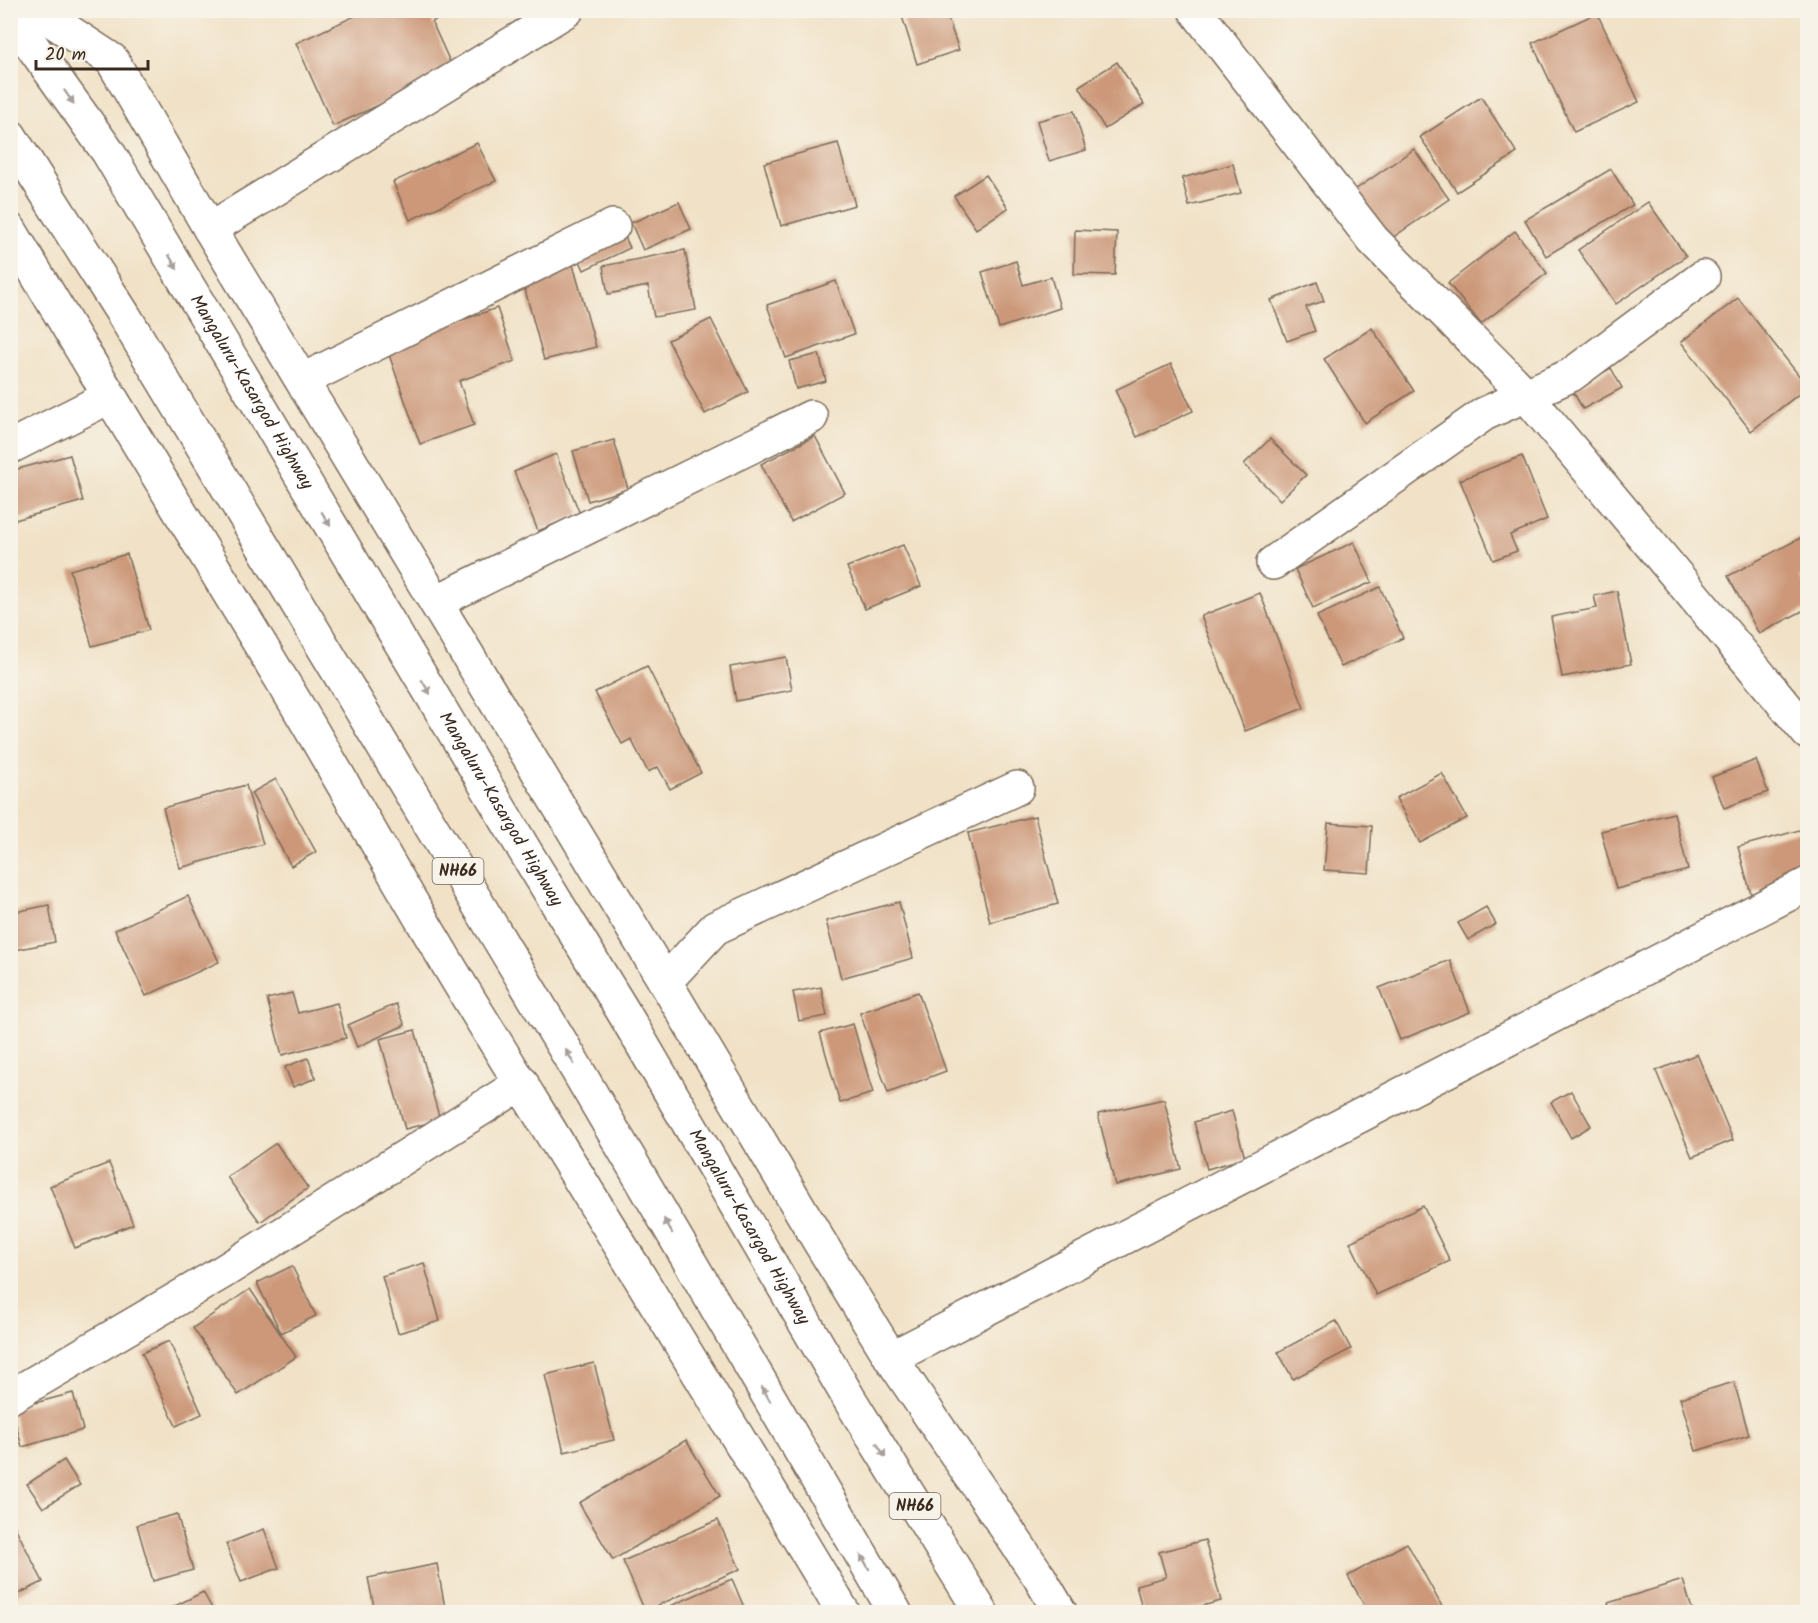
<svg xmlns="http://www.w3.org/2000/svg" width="1818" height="1623" font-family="Kalam,sans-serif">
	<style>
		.building { fill: #cc9879 }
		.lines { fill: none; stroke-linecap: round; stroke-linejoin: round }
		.minor-casing { stroke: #7b6a59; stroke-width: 36 }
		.highway-casing { stroke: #7b6a59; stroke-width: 36 }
		.minor { stroke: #fff; stroke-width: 33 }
		.highway { stroke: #fff; stroke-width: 33 }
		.oneway { fill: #a79f9a }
		.labels { text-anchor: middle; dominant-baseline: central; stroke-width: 4.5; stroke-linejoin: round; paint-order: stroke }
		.shield { fill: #f7f3e8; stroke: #73665b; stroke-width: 1.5 }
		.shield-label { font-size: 16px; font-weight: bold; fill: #3b2a1e }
		.street-label { font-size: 18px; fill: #3b2a1e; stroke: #f7f3e8 }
	</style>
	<rect width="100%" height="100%" fill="#f7f3e8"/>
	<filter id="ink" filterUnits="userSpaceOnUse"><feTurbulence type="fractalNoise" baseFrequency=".0167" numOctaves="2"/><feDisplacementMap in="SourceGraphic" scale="12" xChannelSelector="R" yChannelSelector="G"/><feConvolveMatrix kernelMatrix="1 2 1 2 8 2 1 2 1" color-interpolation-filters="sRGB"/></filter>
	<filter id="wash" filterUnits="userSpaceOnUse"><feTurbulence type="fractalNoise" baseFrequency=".008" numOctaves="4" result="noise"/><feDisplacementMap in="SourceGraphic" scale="24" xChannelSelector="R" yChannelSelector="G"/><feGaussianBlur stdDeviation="1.35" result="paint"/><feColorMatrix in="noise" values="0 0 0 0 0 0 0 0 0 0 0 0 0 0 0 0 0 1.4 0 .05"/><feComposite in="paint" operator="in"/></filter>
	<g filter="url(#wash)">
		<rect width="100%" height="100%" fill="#f1e2c7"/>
		<g id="blocks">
			<g class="building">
				<polygon points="368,10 432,10 436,20 432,22 454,71 333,126 296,43"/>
				<polygon points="900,10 945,10 959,50 917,64"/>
				<polygon points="1597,13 1639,102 1574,132 1532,43"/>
				<polygon points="1117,62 1144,104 1105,129 1079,86"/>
				<polygon points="1481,97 1517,153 1457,192 1420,137"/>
				<polygon points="1074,111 1086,150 1049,161 1037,121"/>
				<polygon points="477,143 496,181 410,220 393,182"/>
				<polygon points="838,143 855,205 781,226 764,163"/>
				<polygon points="1414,149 1449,199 1386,242 1352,192"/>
				<polygon points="1233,164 1241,193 1189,206 1182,178"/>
				<polygon points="1611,169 1633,205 1546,256 1525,220"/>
				<polygon points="986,175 1008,208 976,229 954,196"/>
				<polygon points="679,202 691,229 643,250 631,223"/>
				<polygon points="1648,202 1686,256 1616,304 1578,250"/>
				<polygon points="622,230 630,248 584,270 576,252"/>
				<polygon points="1075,230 1117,232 1115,275 1074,274"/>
				<polygon points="1515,231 1547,273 1481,324 1448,283"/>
				<polygon points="685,250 696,310 654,317 648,286 608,294 603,266"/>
				<polygon points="572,261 596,347 544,360 521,275"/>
				<polygon points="1016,261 1023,285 1051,277 1060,308 999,328 982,272"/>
				<polygon points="836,281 854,334 786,358 767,305"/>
				<polygon points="1317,282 1324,301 1306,307 1315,331 1287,341 1271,300"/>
				<polygon points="1738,298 1808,387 1751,431 1681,342"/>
				<polygon points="497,308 515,361 459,381 474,425 420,444 386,346"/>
				<polygon points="711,319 748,392 705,414 668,340"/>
				<polygon points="1372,328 1414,391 1365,423 1324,359"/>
				<polygon points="819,354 826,381 796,389 789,361"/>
				<polygon points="1171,364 1193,411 1137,437 1115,390"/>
				<polygon points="1611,368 1622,388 1583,409 1572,390"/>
				<polygon points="815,436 845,493 791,522 761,464"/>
				<polygon points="1270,439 1306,475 1280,500 1244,464"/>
				<polygon points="614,440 628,489 588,501 573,451"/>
				<polygon points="556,454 580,514 538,531 514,472"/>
				<polygon points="70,455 83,501 15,520 10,503 10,471"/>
				<polygon points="1522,456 1547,519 1510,535 1517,551 1493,560 1460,480"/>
				<polygon points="1808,534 1808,573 1800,577 1808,592 1808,608 1759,634 1728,576"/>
				<polygon points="1354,542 1372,582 1313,608 1295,569"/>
				<polygon points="903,545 921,586 865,609 847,567"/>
				<polygon points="127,554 149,630 92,646 70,570"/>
				<polygon points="1380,587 1403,638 1341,667 1317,616"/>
				<polygon points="1617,591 1631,664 1562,677 1551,617 1597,608 1594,596"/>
				<polygon points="1260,593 1304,708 1245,731 1201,616"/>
				<polygon points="786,657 792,690 736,701 730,667"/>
				<polygon points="647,666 701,773 670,789 658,767 648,772 631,739 622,744 595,692"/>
				<polygon points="1756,760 1768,792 1724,808 1712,777"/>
				<polygon points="1442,773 1467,818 1420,843 1396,798"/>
				<polygon points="276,779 316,852 291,866 251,793"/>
				<polygon points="246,785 263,844 180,868 163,808"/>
				<polygon points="1674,813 1688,870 1616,889 1601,831"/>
				<polygon points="1035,816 1058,904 990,922 968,833"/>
				<polygon points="1328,823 1372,826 1369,873 1324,870"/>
				<polygon points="1807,828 1808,878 1751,894 1738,847"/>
				<polygon points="188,896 219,962 146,996 115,930"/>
				<polygon points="899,902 913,958 841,978 826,921"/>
				<polygon points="49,905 55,942 10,951 10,913"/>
				<polygon points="1486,907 1496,924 1468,940 1458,923"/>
				<polygon points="1450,960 1470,1012 1400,1040 1379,988"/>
				<polygon points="821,987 827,1016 799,1021 793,992"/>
				<polygon points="918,992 946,1071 888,1093 860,1013"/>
				<polygon points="292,993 298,1013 337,1003 346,1038 282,1055 267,999"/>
				<polygon points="396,1004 405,1025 357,1047 348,1025"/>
				<polygon points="853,1024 873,1093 840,1103 820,1033"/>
				<polygon points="415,1030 440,1120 405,1129 380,1039"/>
				<polygon points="1697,1054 1733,1140 1692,1157 1656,1071"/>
				<polygon points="308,1058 316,1078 293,1087 285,1067"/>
				<polygon points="1571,1091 1591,1126 1571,1138 1551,1102"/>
				<polygon points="1164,1099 1181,1169 1115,1185 1098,1114"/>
				<polygon points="1232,1111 1245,1158 1207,1169 1194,1122"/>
				<polygon points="276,1143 308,1188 260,1222 227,1177"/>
				<polygon points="109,1163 133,1224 75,1248 50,1186"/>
				<polygon points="1423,1206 1450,1261 1376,1295 1350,1242"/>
				<polygon points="424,1263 440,1321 398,1333 382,1276"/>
				<polygon points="292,1266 316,1316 281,1333 257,1283"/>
				<polygon points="250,1289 296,1357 238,1395 193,1328"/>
				<polygon points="1336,1321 1351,1349 1293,1379 1278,1352"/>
				<polygon points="169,1341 202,1414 176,1426 142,1353"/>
				<polygon points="594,1363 614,1440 564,1452 545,1375"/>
				<polygon points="1734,1382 1749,1435 1696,1451 1680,1398"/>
				<polygon points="73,1393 83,1430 22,1447 12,1409"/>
				<polygon points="686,1440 720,1496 613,1560 579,1503"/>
				<polygon points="64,1460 80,1485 43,1508 27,1484"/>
				<polygon points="177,1514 193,1570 153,1581 137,1525"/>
				<polygon points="718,1520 740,1569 645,1611 623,1561"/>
				<polygon points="15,1527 43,1582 10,1598 10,1529"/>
				<polygon points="264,1529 279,1568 241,1582 226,1544"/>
				<polygon points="1205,1540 1221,1601 1179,1612 1143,1612 1136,1585 1166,1577 1159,1552"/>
				<polygon points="1407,1543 1445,1612 1368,1612 1348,1576"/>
				<polygon points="437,1564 445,1608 421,1612 375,1612 368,1578"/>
				<polygon points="732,1579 746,1612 671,1612 668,1607"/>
				<polygon points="1683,1580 1693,1612 1611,1612 1608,1603"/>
				<polygon points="203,1592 214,1612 163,1612"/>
			</g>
		</g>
	</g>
	<g filter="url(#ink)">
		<use href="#blocks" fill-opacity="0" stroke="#7b6a59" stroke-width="1.5"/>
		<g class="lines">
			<defs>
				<g id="minor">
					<polyline points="36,10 112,60 210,229 664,980 819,1241 891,1358 1040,1578 1060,1612"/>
					<polyline points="1195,10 1373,240 1526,395 1808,733"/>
					<polyline points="210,229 567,10"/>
					<path d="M10,230C104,388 201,545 295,702C353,800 408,899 467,996C593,1201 720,1406 843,1612"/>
					<polyline points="303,380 613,226"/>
					<polyline points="10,447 109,397"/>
					<polyline points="1273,563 1484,414 1571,375 1703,277"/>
					<polyline points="436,602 811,417"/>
					<polyline points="664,980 675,971 715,928 1017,788"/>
					<polyline points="891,1358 1808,884"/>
					<polyline points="10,1397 221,1273 522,1083"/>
				</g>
				<g id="highway">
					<path id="s1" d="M10,15L108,152L525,851L624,1013L850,1400L981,1612"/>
					<polyline points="10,136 125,317 565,1049 895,1612"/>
				</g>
			</defs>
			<use href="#minor" class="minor-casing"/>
			<use href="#highway" class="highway-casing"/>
			<use href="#minor" class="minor"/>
			<use href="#highway" class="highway"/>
		</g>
		<defs><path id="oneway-solid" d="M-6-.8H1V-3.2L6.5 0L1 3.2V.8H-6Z" transform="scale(1.5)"/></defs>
		<g class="oneway">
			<use href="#oneway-solid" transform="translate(69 97) rotate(55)"/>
			<use href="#oneway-solid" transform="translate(173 262) rotate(60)"/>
			<use href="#oneway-solid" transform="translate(326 519) rotate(59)"/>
			<use href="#oneway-solid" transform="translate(426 687) rotate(59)"/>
			<use href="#oneway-solid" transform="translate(570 1057) rotate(-120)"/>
			<use href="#oneway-solid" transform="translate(668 1226) rotate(-120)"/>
			<use href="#oneway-solid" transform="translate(766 1394) rotate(-120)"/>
			<use href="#oneway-solid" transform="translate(881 1450) rotate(58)"/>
			<use href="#oneway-solid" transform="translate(865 1562) rotate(-120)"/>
		</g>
	</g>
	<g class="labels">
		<g class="shield">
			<rect x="432.5" y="858" width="51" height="26" rx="4.5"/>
			<rect x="889.5" y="1493" width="51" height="26" rx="4.5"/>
		</g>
		<g class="shield-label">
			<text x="458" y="871">NH66</text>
			<text x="915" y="1506">NH66</text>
		</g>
		<g class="street-label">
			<text stroke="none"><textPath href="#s1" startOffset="448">Mangaluru-Kasargod Highway</textPath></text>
			<text stroke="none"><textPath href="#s1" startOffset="934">Mangaluru-Kasargod Highway</textPath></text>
			<text stroke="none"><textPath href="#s1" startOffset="1420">Mangaluru-Kasargod Highway</textPath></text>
		</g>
	</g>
	<rect width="1818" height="1623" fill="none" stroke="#f7f3e8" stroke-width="36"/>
	<path d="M36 60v9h112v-9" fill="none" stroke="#3b2a1e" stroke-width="3"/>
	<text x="45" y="60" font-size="18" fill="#3b2a1e" stroke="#f7f3e8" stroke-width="4.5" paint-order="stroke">20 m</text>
</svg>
